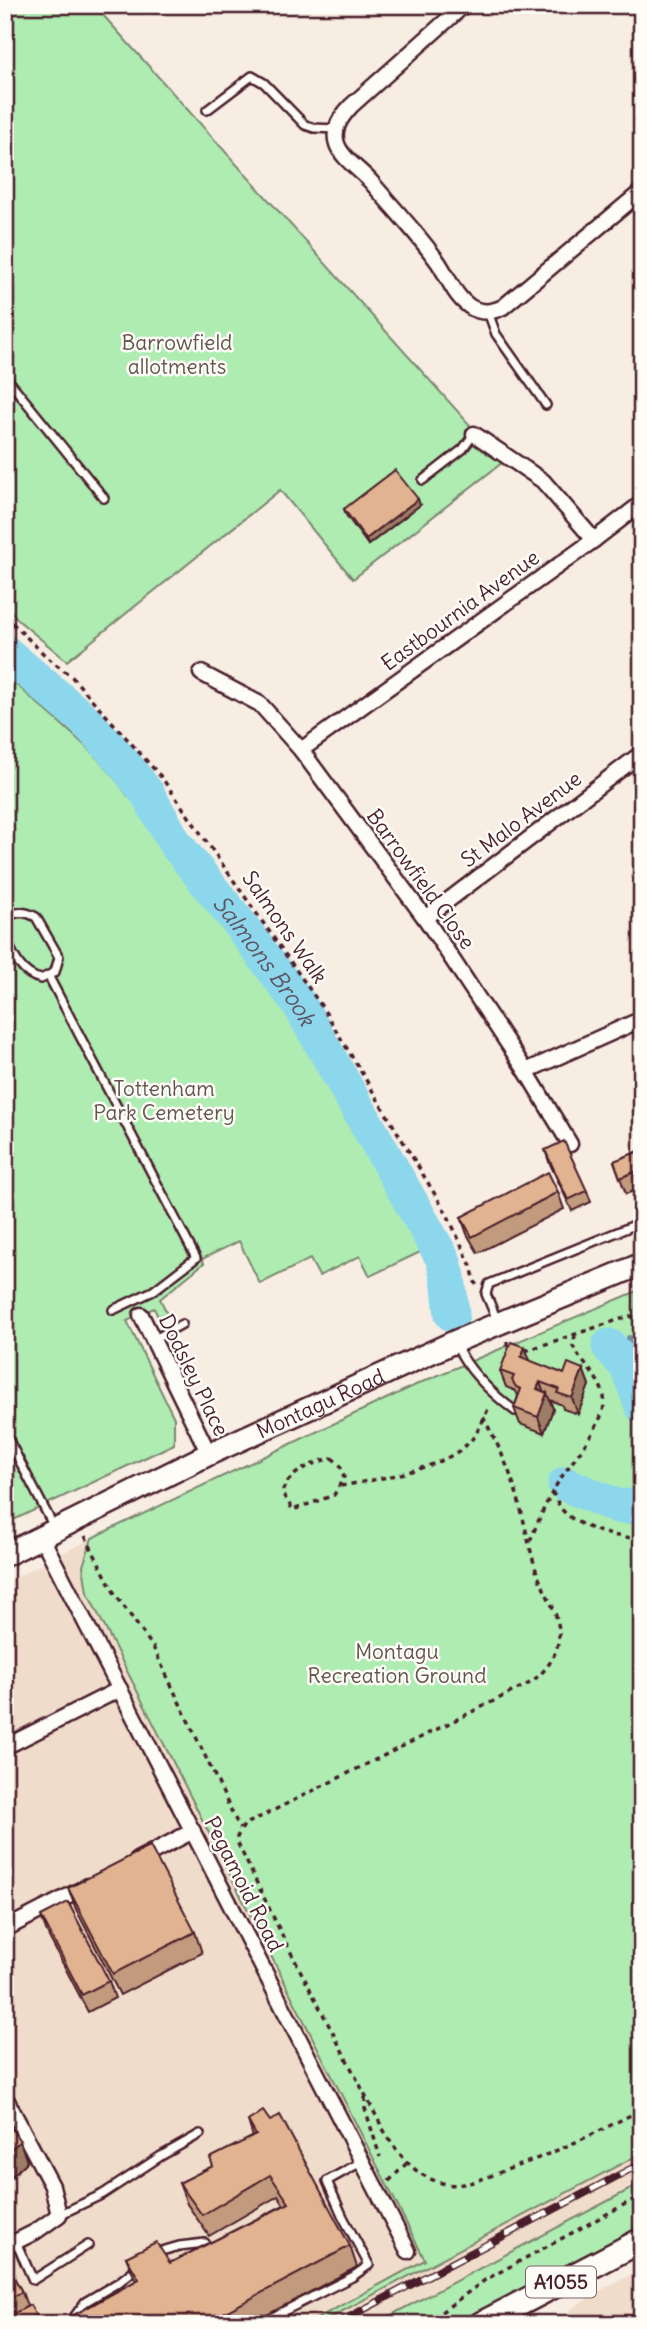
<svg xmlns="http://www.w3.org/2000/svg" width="647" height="2329" font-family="Delius,sans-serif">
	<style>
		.built { fill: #f0dcca }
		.green { fill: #aeecb2; stroke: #7c866e; stroke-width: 2 }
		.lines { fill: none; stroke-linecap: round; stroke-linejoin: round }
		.stream { stroke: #728d9f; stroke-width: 6 }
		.river { stroke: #8cd7ec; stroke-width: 35 }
		.lane-casing { stroke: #4a1f2b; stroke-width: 12 }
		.street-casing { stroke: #4a1f2b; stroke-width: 19 }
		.secondary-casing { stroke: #4a1f2b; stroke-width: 26 }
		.primary-casing { stroke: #4a1f2b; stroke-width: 28 }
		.path { stroke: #4a1f2b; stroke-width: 3.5; stroke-dasharray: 5 5; stroke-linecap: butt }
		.lane { stroke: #fdfcf7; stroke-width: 7 }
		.street { stroke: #fdfcf7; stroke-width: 14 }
		.secondary { stroke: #fdfcf7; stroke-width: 21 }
		.primary { stroke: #fdfcf7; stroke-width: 23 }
		.rail-casing { stroke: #4a1f2b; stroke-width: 8 }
		.rail { stroke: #fdfcf7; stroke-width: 5; stroke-dasharray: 16; stroke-linecap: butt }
		.wall { fill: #c29a7d; stroke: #4a1f2b; stroke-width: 2 }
		.shaded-wall { fill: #9e7d66; stroke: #4a1f2b; stroke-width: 2 }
		.building { fill: #e1b391; stroke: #4a1f2b; stroke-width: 2 }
		.labels { text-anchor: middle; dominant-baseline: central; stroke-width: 5; stroke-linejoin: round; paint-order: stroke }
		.shield { fill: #fdfcf7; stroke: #806168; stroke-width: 2 }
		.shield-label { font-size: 19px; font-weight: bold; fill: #4a1f2b }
		.park-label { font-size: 21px; fill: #63524d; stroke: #fdfcf7 }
		.street-label { font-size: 21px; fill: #4a1f2b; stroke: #fdfcf7 }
		.water-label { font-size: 23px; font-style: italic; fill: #5e5665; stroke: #fdfcf7 }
	</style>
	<rect width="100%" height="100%" fill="#f7ede3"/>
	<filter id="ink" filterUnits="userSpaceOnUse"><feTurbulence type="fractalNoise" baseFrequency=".0143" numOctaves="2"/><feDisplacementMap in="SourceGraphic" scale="14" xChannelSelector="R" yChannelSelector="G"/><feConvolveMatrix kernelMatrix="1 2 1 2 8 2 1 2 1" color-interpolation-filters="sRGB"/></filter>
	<g filter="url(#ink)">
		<g class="built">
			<polygon points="92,1538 83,1566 426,2261 307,2324 5,2324 5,1583"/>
			<polygon points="642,2153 642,2183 374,2324 318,2324"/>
			<polygon points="642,2269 642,2324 548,2324 605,2288"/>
		</g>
		<g class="green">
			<polygon points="23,5 94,5 503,462 353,579 280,490 67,661 19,621 5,604 5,18"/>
			<path d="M5,674C47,714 95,747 128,796L139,790L172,846L220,904L292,1004L431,1247L370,1276L360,1256L319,1276L310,1259L260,1284L239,1241L202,1259L204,1263L160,1299L167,1313L158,1317L154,1308L127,1321L174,1418V1444L5,1524Z"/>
			<polygon points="642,1289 642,2153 318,2324 307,2324 425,2260 87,1592 83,1566 92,1538 422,1382"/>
			<polygon points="642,2183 642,2226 455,2324 374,2324"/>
		</g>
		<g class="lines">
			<polyline class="stream" points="627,1367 629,1338"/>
			<g class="river">
				<path id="s1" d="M5,652L86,721L123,762L147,793L175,843L239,923L299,1004L443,1259L448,1277L452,1314"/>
				<polyline points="609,1346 627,1367 642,1406"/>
				<polyline points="565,1484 616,1506 642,1507"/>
			</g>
			<defs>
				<g id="lane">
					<polyline points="207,110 252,76 264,83 305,125 314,128 336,129"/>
					<polyline points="488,312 496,334 546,405"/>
					<polyline points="5,376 104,498"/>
					<polyline points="423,480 463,449 474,434"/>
					<path d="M5,924C11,910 24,910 36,917L59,957L55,972L41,979C21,975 13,955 5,937"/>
					<polyline points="49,977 196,1258 153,1291 113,1310"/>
					<polyline points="497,1320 486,1294 489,1284 642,1222"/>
					<polyline points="153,1340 182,1324"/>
					<path d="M456,1345C469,1372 491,1393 515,1411"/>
					<polyline points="5,1433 55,1529"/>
					<polyline points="59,2215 103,2194 161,2156 200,2134"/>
					<polyline points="16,2242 33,2280 88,2245"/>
					<polyline points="155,2253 179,2246 205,2243"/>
					<polyline points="69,2324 85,2302 119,2282 138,2267"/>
					<polyline points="258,2324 352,2277 369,2265 343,2217 327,2181 361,2162"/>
				</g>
				<g id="street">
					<path d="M464,5L351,106C341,117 332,129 337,144C342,159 362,171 372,183C394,209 418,234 438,262C449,278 454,297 472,308C483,314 493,312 503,307L642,191"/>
					<polyline points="474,434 543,481 594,540"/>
					<polyline points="201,673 260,704 301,750 425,918 526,1071 570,1144"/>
					<polyline points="301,750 594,540 642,503"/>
					<polyline points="425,918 642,753"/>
					<polyline points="526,1071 642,1019"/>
					<polyline points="141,1315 209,1454"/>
					<polyline points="41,1536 408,2251"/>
					<polyline points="5,1747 120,1689"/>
					<polyline points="137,1860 193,1831"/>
					<polyline points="5,1929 88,1886"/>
					<polyline points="5,2097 52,2186 59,2215 35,2232 5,2247"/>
				</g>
				<g id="secondary">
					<path id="s2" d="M5,1555L209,1454L454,1342L642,1264"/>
				</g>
				<polyline id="primary" points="481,2324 642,2240"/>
			</defs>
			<use href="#lane" class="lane-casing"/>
			<use href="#street" class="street-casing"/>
			<use href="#secondary" class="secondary-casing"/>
			<use href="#primary" class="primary-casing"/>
			<g class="path">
				<polyline points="5,616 48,658 72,677 162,778 322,1007 448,1216 471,1266 476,1285"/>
				<polyline points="507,1341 508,1356"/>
				<polyline points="525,1351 630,1316 642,1320"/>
				<path d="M483,1417C498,1444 511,1472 519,1502C525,1524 529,1547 536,1570C543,1592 560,1612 559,1636C557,1657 545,1673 528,1684L244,1825L237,1837L238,1844L287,1945L383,2129C396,2150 411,2173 436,2181C444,2184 454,2186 463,2184C478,2182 494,2174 509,2169C557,2152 597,2133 642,2109"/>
				<path d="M332,1458L340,1465L344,1477L334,1495L293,1510L282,1493C287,1473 314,1462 332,1458Z"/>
				<path d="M341,1486C377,1479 448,1469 472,1439C478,1433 485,1414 490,1406"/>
				<path d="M552,1492C555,1496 557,1502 560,1507C575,1528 617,1539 642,1538"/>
				<polyline points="85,1536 115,1594 153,1647 240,1829"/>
				<path d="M530,1541C537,1524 544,1507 553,1491C565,1467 609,1422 604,1397C600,1377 582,1364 573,1346L575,1336"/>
				<polyline points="365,2097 365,2108 380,2157"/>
				<polyline points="389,2181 407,2163"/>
				<polyline points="443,2320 447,2317 451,2324"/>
				<polyline points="425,2324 485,2280 642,2195"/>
				<polyline points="539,2324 543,2315"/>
			</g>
			<use href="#lane" class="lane"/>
			<use href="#street" class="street"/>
			<use href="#secondary" class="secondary"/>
			<use href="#primary" class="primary"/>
			<defs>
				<polyline id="rail" points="336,2324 642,2163"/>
			</defs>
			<use href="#rail" class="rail-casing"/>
			<use href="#rail" class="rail"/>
		</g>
		<g class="wall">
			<polygon points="420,505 368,545 346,515 344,509"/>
			<polygon points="545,1150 587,1191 591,1202 572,1211 549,1162"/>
			<polygon points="642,1150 642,1188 626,1194 614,1161"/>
			<polygon points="558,1192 564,1209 478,1253 467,1234 461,1217"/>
			<polygon points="525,1347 530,1361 564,1374 583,1369 589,1385 578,1414 563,1409 562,1405 550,1400 553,1409 544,1433 520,1424 514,1408 518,1396 516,1391 506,1387 500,1371"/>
			<polygon points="68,1888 195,1932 202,1953 120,1995 76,1909"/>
			<polygon points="41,1916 109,1981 115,1998 88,2012 47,1933"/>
			<polygon points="5,2110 27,2162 10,2178 5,2172"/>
			<polygon points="248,2121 350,2246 357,2267 250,2324 75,2324 72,2316 136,2281 126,2257 170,2263 284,2205 278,2196 209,2236 187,2204 179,2183 213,2166 253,2137"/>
			<polygon points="5,2261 22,2292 27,2306 5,2324"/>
		</g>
		<g class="shaded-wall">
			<polygon points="418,499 420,505 368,545 366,539"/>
			<polygon points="525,1347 531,1363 521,1357"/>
			<polygon points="583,1369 589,1385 578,1414 572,1398"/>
			<polygon points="540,1382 545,1397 547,1393 553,1409 544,1433 538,1417 537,1389"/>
			<polygon points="7,2113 15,2134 5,2123 5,2115"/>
			<polygon points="20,2141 27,2162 10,2178 5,2164 5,2154"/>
		</g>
		<g class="building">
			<polygon points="395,470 418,499 366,539 344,509"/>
			<polygon points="564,1141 587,1191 568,1200 545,1150"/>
			<polygon points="642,1150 642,1169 620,1178 614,1161"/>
			<polygon points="548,1172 558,1192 472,1237 461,1217"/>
			<polygon points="511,1342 525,1347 521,1357 564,1374 568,1363 583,1369 572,1398 557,1393 559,1389 540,1382 537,1389 547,1393 538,1417 514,1408 521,1389 516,1387 512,1380 514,1376 500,1371"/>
			<polygon points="150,1846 195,1932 113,1974 68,1888"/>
			<polygon points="68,1902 109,1981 82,1995 41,1916"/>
			<polygon points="263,2111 270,2121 280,2115 350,2246 203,2324 77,2324 72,2316 139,2279 126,2257 156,2242 170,2263 289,2203 270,2175 202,2215 179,2183 213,2166 210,2158 256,2135 248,2121"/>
			<polygon points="5,2120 20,2141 5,2154"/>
			<polygon points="5,2261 22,2292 5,2301"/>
			<polygon points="30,2305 41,2324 5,2324 5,2318"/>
		</g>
	</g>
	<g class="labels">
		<rect class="shield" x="526" y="2266.5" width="70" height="31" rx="5"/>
		<g class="shield-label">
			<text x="561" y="2282">A1055</text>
		</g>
		<g class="park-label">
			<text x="177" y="342">Barrowfield<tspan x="177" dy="24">allotments</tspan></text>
			<text x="164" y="1088">Tottenham<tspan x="164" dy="24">Park Cemetery</tspan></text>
			<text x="397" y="1651">Montagu<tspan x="397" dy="24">Recreation Ground</tspan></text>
		</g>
		<g class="street-label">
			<text transform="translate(460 610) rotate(-36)">Eastbournia Avenue</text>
			<text transform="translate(521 819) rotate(-37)">St Malo Avenue</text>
			<text transform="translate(421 879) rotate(54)">Barrowfield Close</text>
			<text transform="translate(285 927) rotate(55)">Salmons Walk</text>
			<text transform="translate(194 1375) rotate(64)">Dodsley Place</text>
			<text stroke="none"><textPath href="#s2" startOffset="350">Montagu Road</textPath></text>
			<text transform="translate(244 1884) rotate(63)">Pegamoid Road</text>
		</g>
		<g class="water-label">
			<text stroke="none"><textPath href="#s1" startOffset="406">Salmons Brook</textPath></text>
		</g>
	</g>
	<rect width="647" height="2329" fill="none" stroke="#fdfcf7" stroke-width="28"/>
	<rect x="14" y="14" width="619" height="2301" fill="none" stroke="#4a1f2b" stroke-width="2.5" filter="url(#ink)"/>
</svg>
